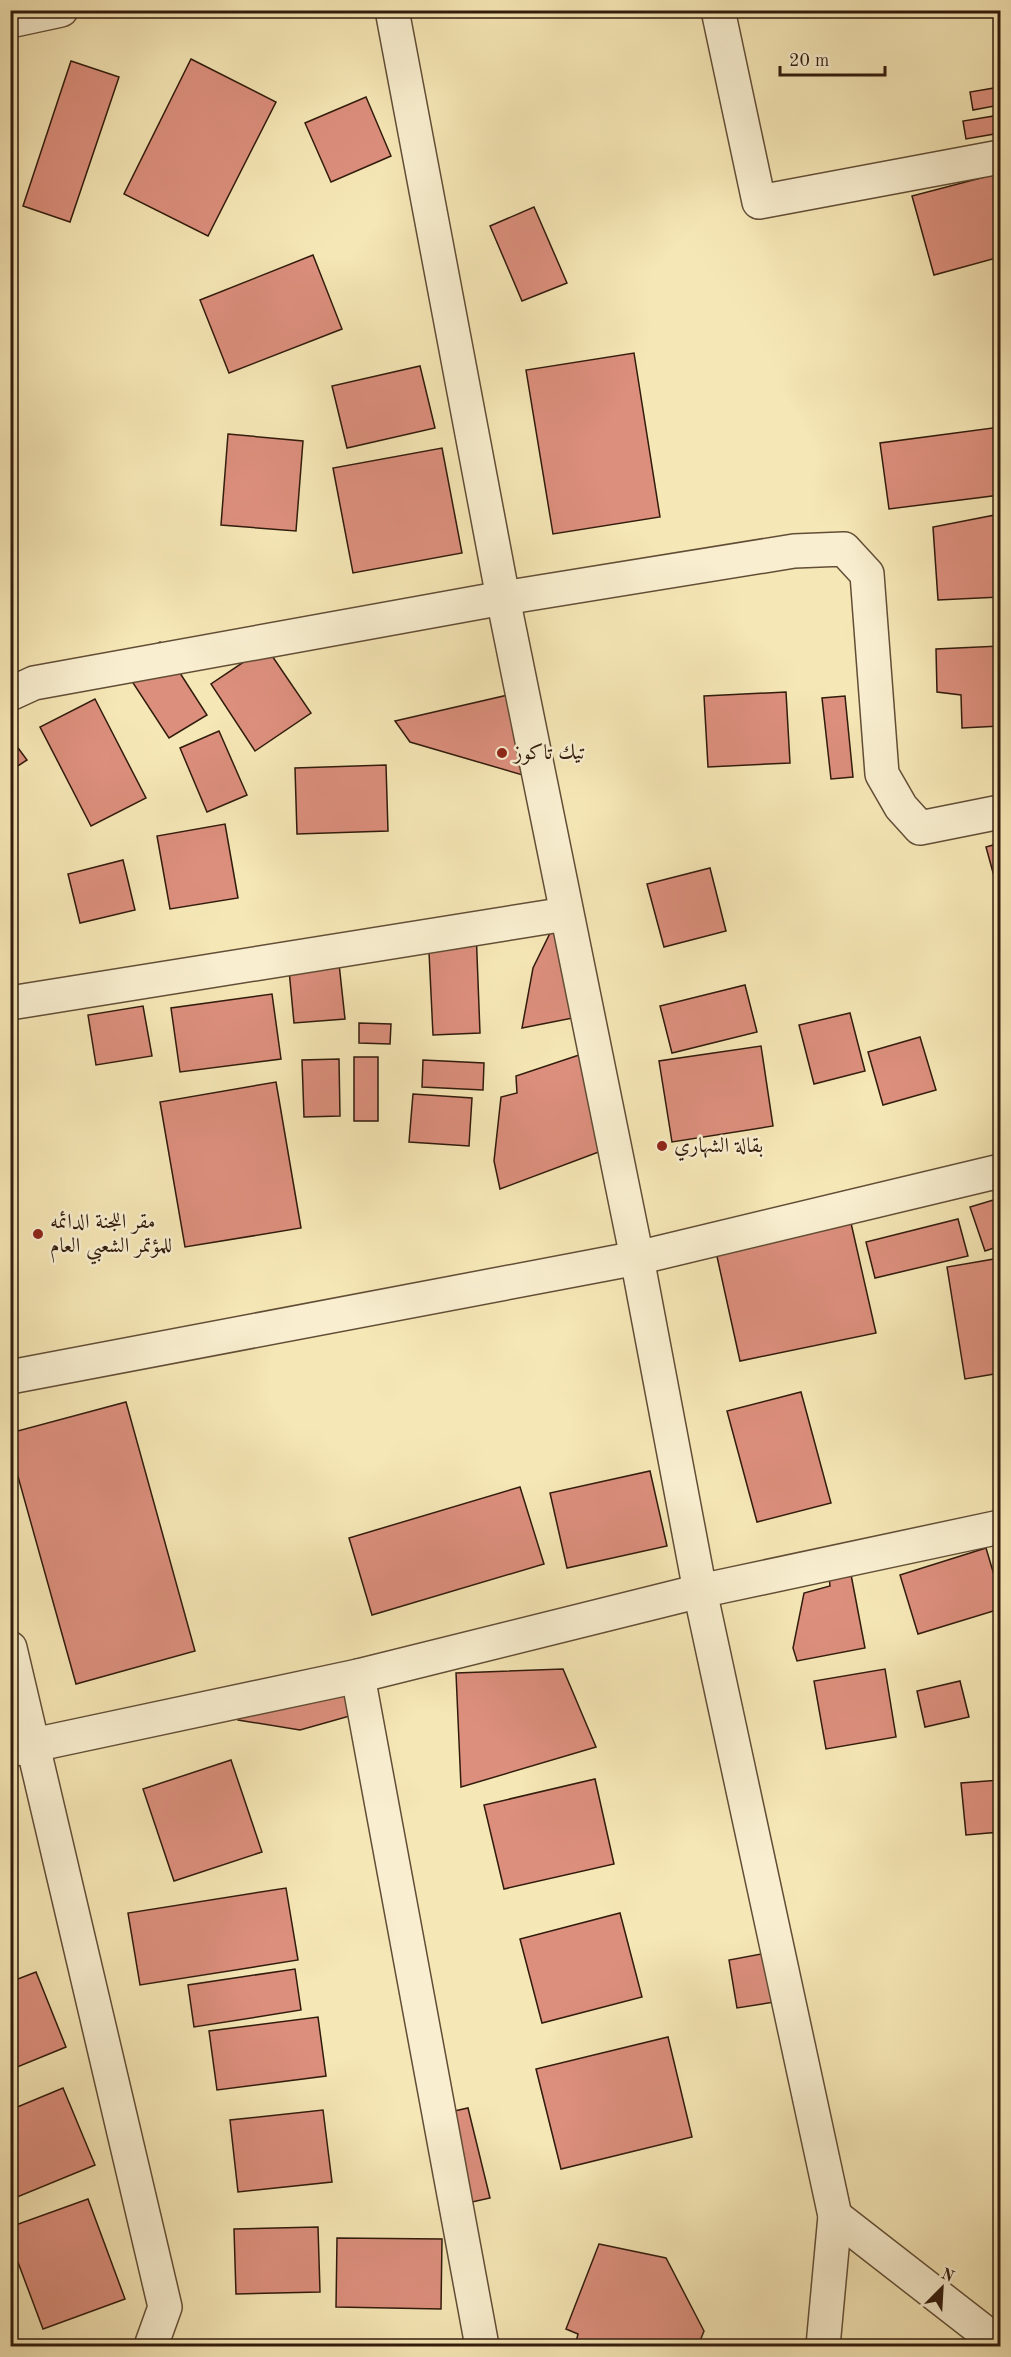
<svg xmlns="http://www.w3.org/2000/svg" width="1011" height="2357" font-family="'Old Standard TT',Amiri,serif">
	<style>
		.building { fill: #dc8f7d; stroke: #311b0c; stroke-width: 1.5 }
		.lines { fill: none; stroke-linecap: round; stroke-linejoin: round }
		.minor-casing { stroke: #624e36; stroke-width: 36 }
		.minor { stroke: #f9efd0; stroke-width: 33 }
		.poi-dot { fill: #8f2418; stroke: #f9efd0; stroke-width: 2 }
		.labels { text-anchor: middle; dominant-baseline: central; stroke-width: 5; stroke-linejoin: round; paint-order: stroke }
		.poi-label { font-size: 21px; fill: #311b0c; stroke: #f9efd0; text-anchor: start }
	</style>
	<rect width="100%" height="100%" fill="#f6e7b6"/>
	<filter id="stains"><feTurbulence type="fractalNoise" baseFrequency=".00333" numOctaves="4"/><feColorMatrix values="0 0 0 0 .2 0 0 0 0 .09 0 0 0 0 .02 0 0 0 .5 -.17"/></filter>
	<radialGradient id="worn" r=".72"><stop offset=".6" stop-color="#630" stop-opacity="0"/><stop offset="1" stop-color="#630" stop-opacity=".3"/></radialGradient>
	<g class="building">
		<polygon points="191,59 276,102 208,236 124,194"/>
		<polygon points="71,61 119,77 70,222 23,206"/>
		<polygon points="1000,87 1000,105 973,110 970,92"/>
		<polygon points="366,97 391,156 331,182 305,123"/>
		<polygon points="1000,115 1000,133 966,139 963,121"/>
		<polygon points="1000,173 1000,257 934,275 912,196"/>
		<polygon points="534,207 567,283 522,301 490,226"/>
		<polygon points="313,255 342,329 229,373 200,300"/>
		<polygon points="634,353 660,517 553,534 526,370"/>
		<polygon points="420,366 435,428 347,448 332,386"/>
		<polygon points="1000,427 1000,495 889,509 880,443"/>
		<polygon points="228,434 303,441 296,531 221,525"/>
		<polygon points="442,448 462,553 353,573 333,468"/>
		<polygon points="1000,514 1000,597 938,600 933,527"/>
		<polygon points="160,642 207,715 169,738 122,666"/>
		<polygon points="1000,646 1000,726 962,728 961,695 937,692 936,649"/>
		<polygon points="266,647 311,713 255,751 211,684"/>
		<polygon points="786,692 790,763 708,767 704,696"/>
		<polygon points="508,695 526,776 410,742 395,721"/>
		<polygon points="845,696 853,777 831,779 822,698"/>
		<polygon points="95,699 146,798 91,826 40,727"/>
		<polygon points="219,731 247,795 207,812 180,748"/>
		<polygon points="10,737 27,760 10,771"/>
		<polygon points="386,765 388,831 297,834 295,768"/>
		<polygon points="225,824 238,898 170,909 157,836"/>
		<polygon points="1000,843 1000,898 986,847"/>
		<polygon points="123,860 135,910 80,923 68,874"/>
		<polygon points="710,868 726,931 664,947 647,884"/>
		<polygon points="557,919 583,1016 522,1028 533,968"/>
		<polygon points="476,929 480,1033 433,1035 428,931"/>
		<polygon points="337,945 345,1019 294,1023 287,949"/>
		<polygon points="745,985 757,1032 672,1053 660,1006"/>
		<polygon points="272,994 281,1059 180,1072 171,1008"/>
		<polygon points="143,1006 152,1056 96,1065 88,1015"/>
		<polygon points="850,1013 865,1071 814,1084 799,1025"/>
		<polygon points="359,1023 391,1024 390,1044 359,1043"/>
		<polygon points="1000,1034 1000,1058 995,1035"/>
		<polygon points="920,1037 936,1090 883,1105 868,1052"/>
		<polygon points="761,1046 773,1126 672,1142 659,1061"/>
		<polygon points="585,1053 604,1150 500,1189 494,1161 501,1097 517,1093 516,1076"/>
		<rect x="354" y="1057" width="24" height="64"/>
		<polygon points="339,1059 340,1116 304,1117 302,1060"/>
		<polygon points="423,1060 484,1063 483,1090 422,1087"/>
		<polygon points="276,1082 301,1228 185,1247 160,1102"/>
		<polygon points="413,1094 472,1098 469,1146 409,1142"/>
		<polygon points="1000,1198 1000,1246 985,1251 970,1207"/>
		<polygon points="958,1219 968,1256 875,1278 866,1242"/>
		<polygon points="851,1223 876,1333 740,1361 716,1252"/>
		<polygon points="1000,1258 1000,1373 965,1379 947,1267"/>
		<polygon points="801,1392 831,1503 757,1522 727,1411"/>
		<polygon points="126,1402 195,1651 76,1684 10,1448 10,1433"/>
		<polygon points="650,1471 667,1546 567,1568 550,1493"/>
		<polygon points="520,1487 544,1564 372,1615 349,1538"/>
		<polygon points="986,1548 1000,1595 1000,1609 918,1634 900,1575"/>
		<polygon points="849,1564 865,1648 797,1661 793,1648 804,1593 830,1586 828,1568"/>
		<polygon points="359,1665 371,1710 300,1730 238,1720 227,1703"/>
		<polygon points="563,1669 596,1747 461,1787 456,1673"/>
		<polygon points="885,1669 896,1737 826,1749 814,1681"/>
		<polygon points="960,1681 969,1717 925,1727 917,1691"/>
		<polygon points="231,1760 262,1852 174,1881 143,1789"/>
		<polygon points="595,1779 614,1864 504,1889 484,1805"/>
		<polygon points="1000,1780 1000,1832 966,1835 961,1783"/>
		<polygon points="286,1888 298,1960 140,1985 128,1913"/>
		<polygon points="620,1913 642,1997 542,2023 520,1939"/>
		<polygon points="772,1952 781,2001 737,2008 729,1960"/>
		<polygon points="295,1969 301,2010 194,2027 188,1985"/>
		<polygon points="36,1972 66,2047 10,2070 10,1982"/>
		<polygon points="318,2017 326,2076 217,2090 209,2031"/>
		<polygon points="668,2037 692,2137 561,2169 536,2069"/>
		<polygon points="63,2088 95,2165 10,2200 10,2110"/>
		<polygon points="468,2108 490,2198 445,2208 423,2118"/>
		<polygon points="323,2110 332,2182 238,2192 230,2120"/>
		<polygon points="88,2199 125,2299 43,2329 10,2241 10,2227"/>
		<polygon points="318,2227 320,2292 236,2294 234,2229"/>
		<polygon points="337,2238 442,2239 441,2309 336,2307"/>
		<polygon points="599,2244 666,2258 704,2331 698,2346 575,2346 578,2334 566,2329"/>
	</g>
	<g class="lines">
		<defs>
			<g id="minor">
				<polyline points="392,10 503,598 637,1258 700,1591 835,2216 823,2346"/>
				<polyline points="718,10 759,202 1000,157"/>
				<polyline points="10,21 61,10"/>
				<polyline points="10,694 34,683 503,598 794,551 844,549 867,574 882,774 901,807 920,828 1000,812"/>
				<polyline points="10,1003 566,914"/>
				<polyline points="10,1377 637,1258 1000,1171"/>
				<polyline points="10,1648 165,2307 151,2346"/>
				<polyline points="358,1676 482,2346"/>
				<polyline points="10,1750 358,1676 700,1591 1000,1527"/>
				<polyline points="835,2216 997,2342"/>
			</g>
		</defs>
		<use href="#minor" class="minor-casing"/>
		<use href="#minor" class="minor"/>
	</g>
	<g class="poi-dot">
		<circle cx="502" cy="753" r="6"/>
		<circle cx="662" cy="1146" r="6"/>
		<circle cx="38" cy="1234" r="6"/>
	</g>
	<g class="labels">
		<g class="poi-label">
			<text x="514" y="753">تيك تاكوز</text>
			<text x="674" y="1146">بقالة الشهاري</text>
			<text x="50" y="1222">مقر اللجنة الدائمه<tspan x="50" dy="24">للمؤتمر الشعبي العام</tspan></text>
		</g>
	</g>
	<rect width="1011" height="2357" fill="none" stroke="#f6e7b6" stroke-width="36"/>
	<rect x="12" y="12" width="987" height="2333" fill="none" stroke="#311b0c" stroke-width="3"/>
	<rect x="18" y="18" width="975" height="2321" fill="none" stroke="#311b0c" stroke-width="1.5"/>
	<g transform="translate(942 2288) rotate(24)" stroke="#f9efd0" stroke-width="4.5" paint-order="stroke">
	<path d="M0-4.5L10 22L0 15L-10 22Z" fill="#311b0c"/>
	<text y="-9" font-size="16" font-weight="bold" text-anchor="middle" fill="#311b0c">N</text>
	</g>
	<path d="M780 66v9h105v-9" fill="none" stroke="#311b0c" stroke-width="3"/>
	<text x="789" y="66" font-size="18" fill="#311b0c" stroke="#f9efd0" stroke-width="4.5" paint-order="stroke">20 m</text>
	<rect width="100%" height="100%" filter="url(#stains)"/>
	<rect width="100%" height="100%" fill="url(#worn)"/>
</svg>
